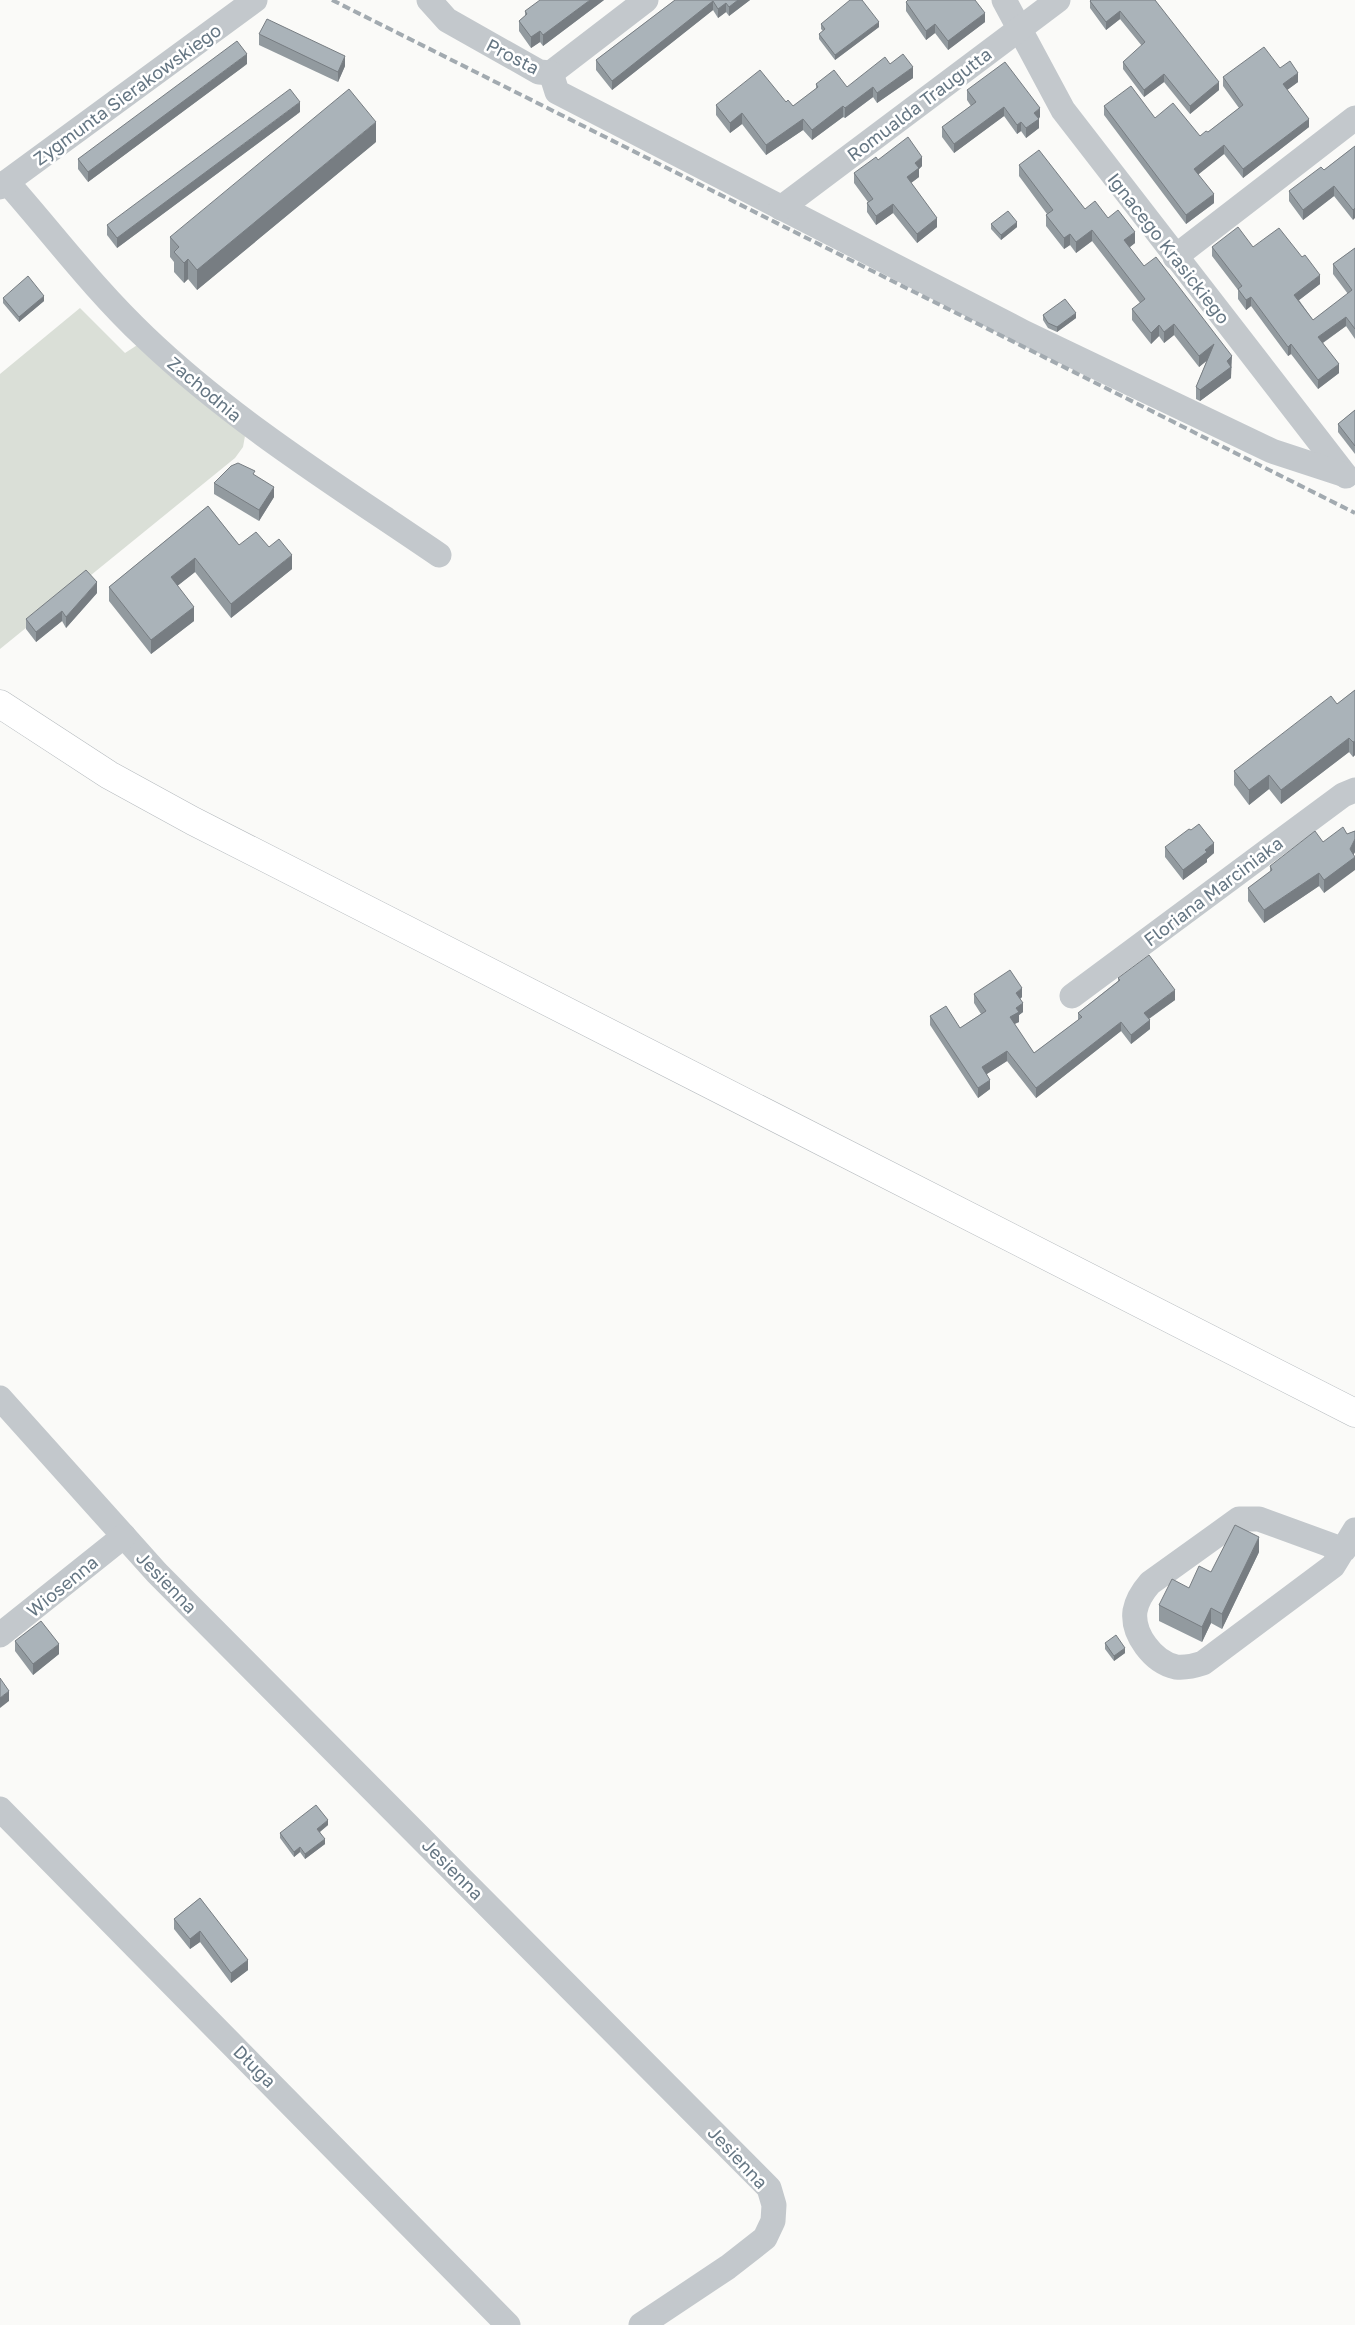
<svg xmlns="http://www.w3.org/2000/svg" width="1355" height="2325" font-family="'Golos Text',sans-serif">
	<style>
		.green { fill: #dadfd7 }
		.lines { fill: none; stroke-linecap: round; stroke-linejoin: round }
		.major-casing { stroke: #b5babe; stroke-width: 29 }
		.minor { stroke: #c3c8cc; stroke-width: 25 }
		.major { stroke: #fff; stroke-width: 28 }
		.rail { stroke: #a2aab0; stroke-width: 4; stroke-dasharray: 8 4; stroke-linecap: butt }
		.wall { fill: #929a9f }
		.shaded-wall { fill: #777d82 }
		.building { fill: #aab3b9; stroke: #777d82 }
		.labels { text-anchor: middle; dominant-baseline: central; stroke-width: 5; stroke-linejoin: round; paint-order: stroke }
		.street-label { font-size: 18px; fill: #657683; stroke: #fff }
	</style>
	<rect width="100%" height="100%" fill="#fafaf8"/>
	<polygon class="green" points="80,308 125,353 142,342 245,436 243,447 235,458 0,649 0,374"/>
	<g class="lines">
		<defs>
			<polyline id="major" points="0,704 109,775 193,821 1355,1413"/>
		</defs>
		<use href="#major" class="major-casing"/>
		<g class="minor">
			<polyline points="429,0 447,20 539,72 551,73 646,0"/>
			<polyline points="1004,0 1063,110 1346,476"/>
			<polyline points="551,73 557,92 1025,333 1272,451 1345,475"/>
			<path d="M7,182C53,234 94,289 145,337C234,422 338,486 439,555"/>
			<polyline points="0,187 255,0"/>
			<polyline points="781,208 1058,0"/>
			<polyline points="1175,257 1355,118"/>
			<polyline points="1072,996 1343,795 1355,790"/>
			<polyline points="0,1398 157,1573 769,2188 774,2205 773,2221 765,2238 728,2267 641,2325"/>
			<path d="M1344,1550L1259,1519H1239L1150,1583C1143,1591 1137,1600 1135,1611C1132,1634 1153,1662 1176,1667C1186,1668 1194,1666 1203,1663L1333,1566L1355,1530"/>
			<polyline points="0,1635 124,1536"/>
			<polyline points="0,1809 508,2325"/>
		</g>
		<use href="#major" class="major"/>
		<polyline class="rail" points="332,0 1355,513"/>
	</g>
	<g class="wall">
		<polygon points="604,0 543,46 540,42 531,48 519,31 519,21 525,16 525,11"/>
		<polygon points="675,0 750,0 729,16 726,12 718,18 713,10 612,90 596,70 596,60"/>
		<polygon points="1155,0 1219,90 1190,114 1164,82 1144,97 1123,69 1123,62 1142,46 1120,19 1106,30 1090,8 1090,1"/>
		<polygon points="906,2 985,22 948,50 935,33 926,40 906,11"/>
		<polygon points="821,24 879,27 835,60 819,39 819,34 823,31 821,29"/>
		<polygon points="259,34 345,66 338,82 259,45"/>
		<polygon points="247,64 88,182 78,169 78,159"/>
		<polygon points="890,64 913,78 877,103 873,97 845,118 843,117 812,140 803,130 766,155 742,124 730,133 716,115 716,105 786,102 793,106 816,89 816,84 847,87"/>
		<polygon points="1280,68 1298,82 1287,90 1309,127 1243,178 1224,154 1198,174 1214,203 1186,224 1104,115 1104,106 1155,118 1200,136 1208,132 1239,108 1223,86 1223,77"/>
		<polygon points="967,90 1040,117 1038,119 1039,128 1026,138 1021,131 1017,134 1004,116 954,153 942,137 942,127 971,106 967,100"/>
		<polygon points="300,112 117,248 107,235 107,225"/>
		<polygon points="376,142 197,290 188,279 184,283 174,272 174,262 170,257 170,237"/>
		<polygon points="1355,146 1353,220 1334,196 1303,220 1289,201 1289,191 1324,170"/>
		<polygon points="878,160 922,166 919,169 919,177 911,183 937,227 917,243 893,213 876,225 867,212 867,203 868,202 854,183 854,173"/>
		<polygon points="1019,165 1085,209 1108,218 1135,243 1129,247 1144,266 1232,368 1231,368 1231,378 1200,401 1196,399 1196,387 1207,360 1199,367 1174,335 1164,343 1159,336 1151,344 1132,320 1132,309 1140,303 1092,241 1076,253 1070,245 1064,249 1046,226 1046,215 1047,214 1019,176"/>
		<polygon points="991,224 1017,227 1001,240 991,229"/>
		<polygon points="1212,247 1253,247 1320,284 1299,300 1313,320 1348,294 1333,274 1333,264 1355,248 1355,339 1346,326 1323,343 1339,373 1318,389 1291,354 1288,356 1251,306 1246,310 1238,299 1238,290 1212,256"/>
		<polygon points="3,298 44,301 19,322 3,303"/>
		<polygon points="1043,315 1076,318 1057,332 1048,328 1043,320"/>
		<polygon points="1355,410 1355,454 1338,432 1338,424"/>
		<polygon points="255,476 274,497 259,521 214,494 214,483"/>
		<polygon points="208,506 239,545 269,547 292,569 231,618 195,572 177,586 194,621 151,654 109,601 109,587"/>
		<polygon points="97,593 66,628 62,621 36,642 26,629 26,619"/>
		<polygon points="1355,690 1355,755 1353,757 1349,752 1281,804 1269,789 1249,805 1234,785 1234,771 1337,704"/>
		<polygon points="1355,831 1355,852 1324,893 1319,886 1264,923 1248,901 1248,888 1270,872 1270,866 1323,842"/>
		<polygon points="1165,847 1214,853 1207,859 1207,862 1183,880 1165,857"/>
		<polygon points="1118,978 1175,1000 1149,1019 1150,1029 1131,1044 1121,1031 1036,1098 1007,1061 987,1074 990,1089 978,1098 930,1025 930,1016 960,1028 981,1014 974,1003 974,994 1022,997 1020,999 1023,1012 1019,1015 1019,1022 1014,1024 1034,1053 1078,1020 1078,1013 1118,981"/>
		<polygon points="1259,1552 1222,1629 1211,1623 1202,1642 1159,1621 1159,1605 1189,1588 1211,1572"/>
		<polygon points="15,1641 59,1654 33,1675 15,1651"/>
		<polygon points="1105,1643 1125,1653 1114,1661 1105,1649"/>
		<polygon points="328,1825 320,1832 325,1844 305,1859 300,1852 294,1857 280,1838 280,1833"/>
		<polygon points="200,1898 248,1970 231,1983 200,1942 190,1949 174,1929 174,1919"/>
	</g>
	<g class="shaded-wall">
		<polygon points="590,0 604,0 543,46 543,35"/>
		<polygon points="738,0 750,0 729,16 729,7"/>
		<polygon points="713,1 713,10 612,90 612,81"/>
		<polygon points="726,3 726,12 718,18 718,9"/>
		<polygon points="1120,11 1120,19 1106,30 1106,22"/>
		<polygon points="985,13 985,22 948,50 948,41"/>
		<polygon points="879,22 879,27 835,60 835,55"/>
		<polygon points="935,24 935,33 926,40 926,31"/>
		<polygon points="540,31 540,42 531,48 531,37"/>
		<polygon points="247,54 247,64 88,182 88,172"/>
		<polygon points="345,56 345,66 338,82 338,72"/>
		<polygon points="913,67 913,78 877,103 877,93"/>
		<polygon points="1298,73 1298,82 1283,93 1283,84"/>
		<polygon points="1164,74 1164,82 1144,97 1144,90"/>
		<polygon points="1219,82 1219,90 1190,114 1190,106"/>
		<polygon points="873,87 873,97 845,118 845,108"/>
		<polygon points="300,102 300,112 117,248 117,238"/>
		<polygon points="843,106 843,117 812,140 812,130"/>
		<polygon points="1004,107 1004,116 954,153 954,144"/>
		<polygon points="1040,108 1040,117 1034,122 1034,113"/>
		<polygon points="742,113 742,124 730,133 730,123"/>
		<polygon points="803,119 803,130 766,155 766,145"/>
		<polygon points="1039,119 1039,128 1026,138 1026,128"/>
		<polygon points="1309,119 1309,127 1243,178 1243,169"/>
		<polygon points="376,122 376,142 197,290 197,270"/>
		<polygon points="1021,122 1021,131 1017,134 1017,125"/>
		<polygon points="1224,145 1224,154 1194,178 1194,169"/>
		<polygon points="922,157 922,166 919,169 919,177 907,186 907,177 915,163"/>
		<polygon points="1334,186 1334,196 1303,220 1303,210"/>
		<polygon points="1214,194 1214,203 1186,224 1186,215"/>
		<polygon points="893,204 893,213 876,225 876,216"/>
		<polygon points="1355,208 1355,218 1353,220 1353,210"/>
		<polygon points="937,218 937,227 917,243 917,234"/>
		<polygon points="1017,222 1017,227 1001,240 1001,235"/>
		<polygon points="1092,230 1092,241 1076,253 1076,242"/>
		<polygon points="1135,232 1135,243 1124,252 1124,240"/>
		<polygon points="1070,234 1070,245 1064,249 1064,238"/>
		<polygon points="188,259 188,279 184,283 184,263"/>
		<polygon points="1320,275 1320,284 1294,304 1294,295"/>
		<polygon points="44,296 44,301 19,322 19,317"/>
		<polygon points="1251,297 1251,306 1246,310 1246,300"/>
		<polygon points="1076,313 1076,318 1057,332 1057,327"/>
		<polygon points="1346,317 1346,326 1318,346 1318,337"/>
		<polygon points="1174,324 1174,335 1164,343 1164,332"/>
		<polygon points="1159,325 1159,336 1151,344 1151,333"/>
		<polygon points="1214,344 1214,355 1199,367 1199,356"/>
		<polygon points="1291,344 1291,354 1288,356 1288,347"/>
		<polygon points="1232,356 1231,378 1200,401 1200,390 1227,361"/>
		<polygon points="1339,364 1339,373 1318,389 1318,380"/>
		<polygon points="274,487 274,497 259,521 259,510"/>
		<polygon points="292,555 292,569 231,618 231,604"/>
		<polygon points="195,558 195,572 171,591 171,577"/>
		<polygon points="97,582 97,593 66,628 66,617"/>
		<polygon points="194,607 194,621 151,654 151,640"/>
		<polygon points="62,611 62,621 36,642 36,632"/>
		<polygon points="1349,738 1349,752 1281,804 1281,790"/>
		<polygon points="1355,741 1355,755 1353,757 1353,742"/>
		<polygon points="1269,775 1269,789 1249,805 1249,790"/>
		<polygon points="1355,839 1355,852 1351,860 1355,857 1355,870 1324,893 1324,880 1350,849"/>
		<polygon points="1214,843 1214,853 1207,859 1207,862 1183,880 1183,870 1205,850"/>
		<polygon points="1319,873 1319,886 1264,923 1264,910"/>
		<polygon points="1022,988 1022,997 1016,1002 1016,993"/>
		<polygon points="1175,990 1175,1000 1144,1022 1144,1013"/>
		<polygon points="1023,1003 1023,1012 1019,1015 1019,1022 1010,1026 1010,1017 1016,1008"/>
		<polygon points="1150,1020 1150,1029 1131,1044 1131,1035"/>
		<polygon points="1121,1022 1121,1031 1036,1098 1036,1088"/>
		<polygon points="1007,1051 1007,1061 982,1077 982,1067"/>
		<polygon points="990,1080 990,1089 978,1098 978,1088"/>
		<polygon points="1259,1537 1259,1552 1222,1629 1222,1614"/>
		<polygon points="1211,1608 1211,1623 1202,1642 1202,1627"/>
		<polygon points="59,1644 59,1654 33,1675 33,1664"/>
		<polygon points="1125,1648 1125,1653 1114,1661 1114,1656"/>
		<polygon points="9,1691 9,1701 0,1708 0,1698"/>
		<polygon points="328,1820 328,1825 317,1834 317,1829"/>
		<polygon points="325,1839 325,1844 305,1859 305,1854"/>
		<polygon points="300,1847 300,1852 294,1857 294,1852"/>
		<polygon points="200,1931 200,1942 190,1949 190,1939"/>
		<polygon points="248,1960 248,1970 231,1983 231,1973"/>
	</g>
	<g class="building">
		<polygon points="540,0 590,0 543,35 540,31 531,37 519,21 527,14 525,11"/>
		<polygon points="675,0 738,0 729,7 726,3 718,9 713,1 612,81 596,60"/>
		<polygon points="850,0 862,0 879,22 835,55 819,34 825,29 821,24"/>
		<polygon points="908,0 975,0 985,13 948,41 935,24 926,31 906,2"/>
		<polygon points="1091,0 1155,0 1219,82 1190,106 1164,74 1144,90 1123,62 1145,42 1120,11 1106,22 1090,1"/>
		<polygon points="267,19 345,56 338,72 259,34"/>
		<polygon points="237,41 247,54 88,172 78,159"/>
		<polygon points="1264,47 1280,68 1290,61 1298,73 1283,84 1309,119 1243,169 1224,145 1194,169 1214,194 1186,215 1104,106 1131,86 1155,118 1173,103 1200,136 1206,131 1208,132 1243,105 1223,77"/>
		<polygon points="903,54 913,67 877,93 873,87 845,108 843,106 812,130 803,119 766,145 742,113 730,123 716,105 760,70 786,102 788,100 793,106 818,87 816,84 834,70 847,87 885,57 890,64"/>
		<polygon points="1005,62 1040,108 1034,113 1039,119 1026,128 1021,122 1017,125 1004,107 954,144 942,127 976,102 967,90"/>
		<polygon points="290,89 300,102 117,238 107,225"/>
		<polygon points="349,89 376,122 197,270 188,259 184,263 174,252 179,247 170,237"/>
		<polygon points="908,137 922,157 915,163 919,168 907,177 937,218 917,234 893,204 876,216 867,203 873,199 854,173 876,157 878,160"/>
		<polygon points="1355,146 1355,208 1353,210 1334,186 1303,210 1289,191 1321,167 1324,170"/>
		<polygon points="1039,150 1085,209 1095,201 1108,218 1118,210 1135,232 1124,240 1144,266 1156,257 1232,356 1227,361 1231,367 1200,390 1196,387 1214,344 1199,356 1174,324 1164,332 1159,325 1151,333 1132,309 1145,299 1092,230 1076,242 1070,234 1064,238 1046,215 1053,210 1019,165"/>
		<polygon points="1008,211 1017,222 1001,235 991,224"/>
		<polygon points="1238,227 1253,247 1279,228 1302,257 1305,255 1320,275 1294,295 1313,320 1352,290 1333,264 1355,248 1355,329 1346,317 1318,337 1339,364 1318,380 1291,344 1288,347 1251,297 1246,300 1238,289 1242,286 1212,247"/>
		<polygon points="28,276 44,296 19,317 3,298"/>
		<polygon points="1065,299 1076,313 1057,327 1048,323 1043,315"/>
		<polygon points="1355,410 1355,446 1338,424"/>
		<polygon points="238,463 255,471 253,474 274,487 259,510 214,483 231,466"/>
		<polygon points="208,506 239,545 256,532 269,547 279,539 292,555 231,604 195,558 171,577 194,607 151,640 109,587"/>
		<polygon points="86,570 97,582 66,617 62,611 36,632 26,619"/>
		<polygon points="1355,690 1355,741 1353,742 1349,738 1281,790 1269,775 1249,790 1234,771 1331,696 1337,704"/>
		<polygon points="1199,824 1214,843 1205,850 1207,852 1183,870 1165,847 1189,829 1191,830"/>
		<polygon points="1343,827 1347,834 1355,831 1355,839 1350,849 1355,857 1324,880 1319,873 1264,910 1248,888 1272,870 1270,866 1315,831 1323,842"/>
		<polygon points="1149,955 1175,990 1144,1013 1150,1020 1131,1035 1121,1022 1036,1088 1007,1051 982,1067 990,1080 978,1088 930,1016 946,1006 960,1028 986,1011 974,994 1010,970 1022,988 1016,993 1023,1003 1016,1008 1019,1012 1010,1017 1034,1053 1082,1017 1078,1013 1120,980 1118,978"/>
		<polygon points="1235,1525 1259,1537 1222,1614 1211,1608 1202,1627 1159,1605 1172,1579 1189,1588 1199,1566 1211,1572"/>
		<polygon points="41,1621 59,1644 33,1664 15,1641"/>
		<polygon points="1116,1635 1125,1648 1114,1656 1105,1643"/>
		<polygon points="0,1678 9,1691 0,1698"/>
		<polygon points="316,1805 328,1820 317,1829 325,1839 305,1854 300,1847 294,1852 280,1833"/>
		<polygon points="200,1898 248,1960 231,1973 200,1931 190,1939 174,1919"/>
	</g>
	<g class="labels">
		<g class="street-label">
			<text transform="translate(513 56) rotate(27)">Prosta</text>
			<text transform="translate(127 94) rotate(-36)">Zygmunta Sierakowskiego</text>
			<text transform="translate(919 104) rotate(-37)">Romualda Traugutta</text>
			<text transform="translate(1169 248) rotate(52)">Ignacego Krasickiego</text>
			<text transform="translate(205 389) rotate(40)">Zachodnia</text>
			<text transform="translate(1213 891) rotate(-37)">Floriana Marciniaka</text>
			<text transform="translate(167 1582) rotate(46)">Jesienna</text>
			<text transform="translate(62 1586) rotate(-39)">Wiosenna</text>
			<text transform="translate(453 1869) rotate(45)">Jesienna</text>
			<text transform="translate(255 2066) rotate(45)">Długa</text>
			<text transform="translate(738 2157) rotate(47)">Jesienna</text>
		</g>
	</g>
</svg>
